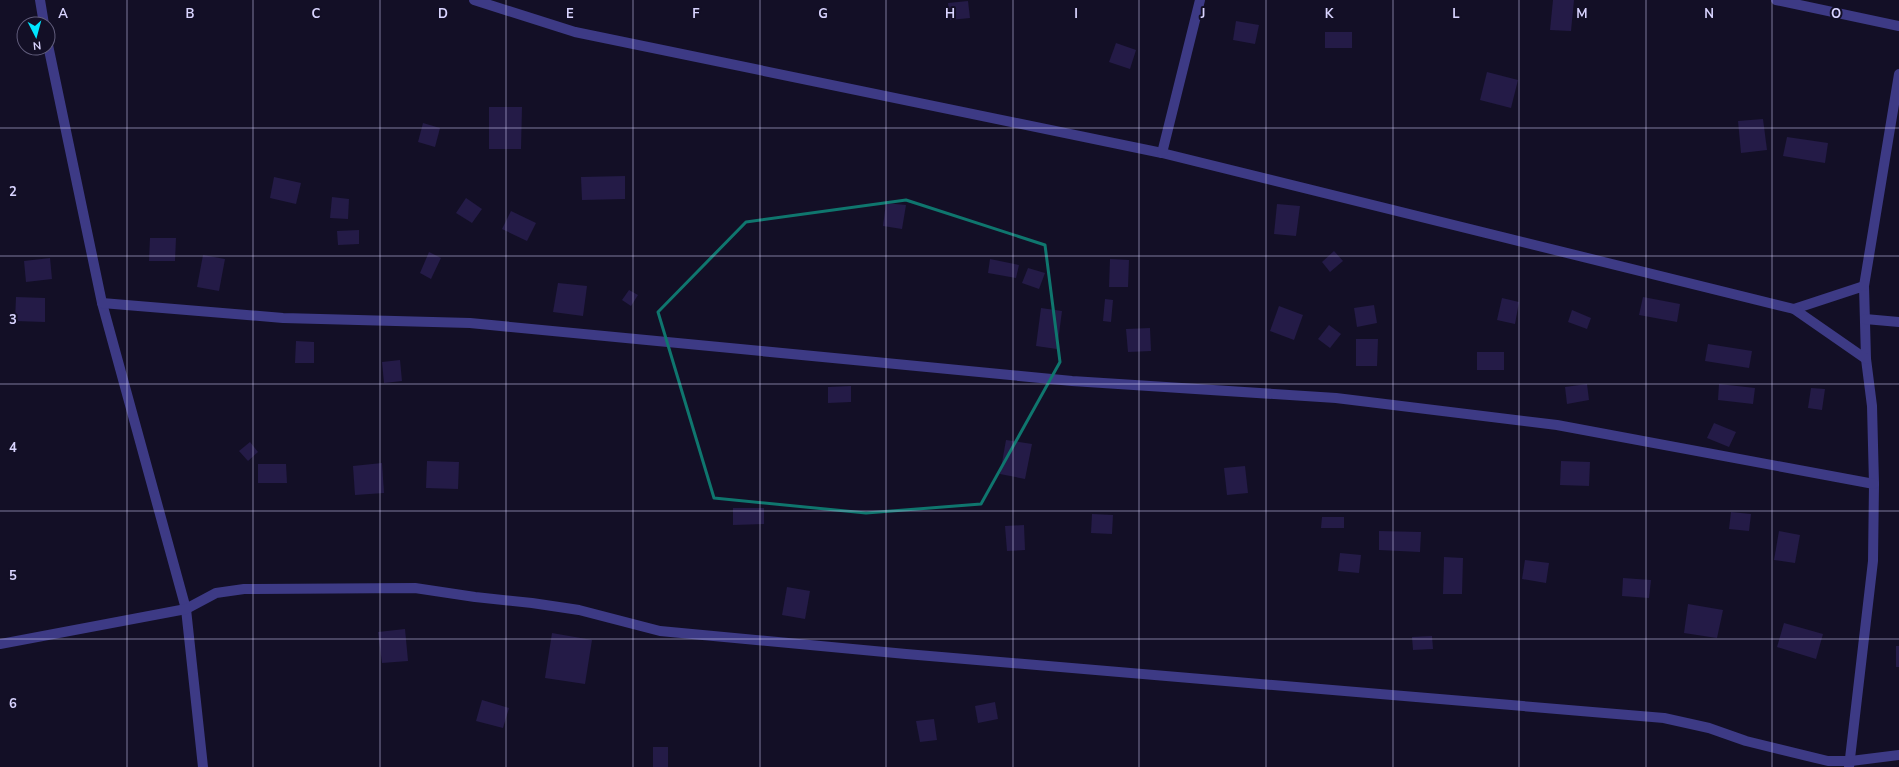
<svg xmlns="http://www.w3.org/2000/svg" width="1899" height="767" font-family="'Nunito Sans',sans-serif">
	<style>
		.building { fill: #241b47 }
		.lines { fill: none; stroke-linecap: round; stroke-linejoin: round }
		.minor { stroke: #3d3a85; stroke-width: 10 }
		.marked { fill: none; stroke: #0f766e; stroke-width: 3; stroke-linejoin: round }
		.grid { fill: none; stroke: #d9d4ff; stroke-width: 1; stroke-opacity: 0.55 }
		.grid-label { font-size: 13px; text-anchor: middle; font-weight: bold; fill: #d9d4ff; stroke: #130f26; stroke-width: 4; stroke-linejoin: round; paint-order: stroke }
	</style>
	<rect width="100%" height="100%" fill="#130f26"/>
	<g class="building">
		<polygon points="1553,0 1574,0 1571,31 1550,30"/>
		<polygon points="968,1 970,18 950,20 948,3"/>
		<polygon points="1236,21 1259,25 1255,44 1233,40"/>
		<rect x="1325" y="32" width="27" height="16"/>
		<polygon points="1116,43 1136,50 1130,69 1109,62"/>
		<polygon points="1487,72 1518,80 1511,108 1480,100"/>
		<polygon points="489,107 522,107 521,149 489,149"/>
		<polygon points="1763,119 1767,150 1741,153 1738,121"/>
		<polygon points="423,123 440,128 435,147 418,142"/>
		<polygon points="1787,137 1828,143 1825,163 1783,156"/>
		<polygon points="625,176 625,199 582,200 581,177"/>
		<polygon points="274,177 301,183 296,204 270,198"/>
		<polygon points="332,197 349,199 348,219 330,218"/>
		<polygon points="466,198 482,209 472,223 456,213"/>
		<polygon points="886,203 906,205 902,229 883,226"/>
		<polygon points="1277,204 1300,206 1296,236 1274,234"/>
		<polygon points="511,211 536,223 527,241 502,229"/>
		<polygon points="359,230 359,244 338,245 337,231"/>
		<polygon points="150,238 176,238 175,261 149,261"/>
		<polygon points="1334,251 1343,261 1330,272 1322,262"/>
		<polygon points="429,252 441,258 431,279 420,273"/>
		<polygon points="203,255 225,259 219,291 197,287"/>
		<polygon points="50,258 52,279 26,282 24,261"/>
		<polygon points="990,259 1019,265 1016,278 988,273"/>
		<polygon points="1110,259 1129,260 1128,287 1109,287"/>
		<polygon points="1028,268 1045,273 1039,289 1022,283"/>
		<polygon points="558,283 587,286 583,316 553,312"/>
		<polygon points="629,290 638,295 631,306 622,300"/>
		<polygon points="16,297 45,298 45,322 15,321"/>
		<polygon points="1643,297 1680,304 1677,322 1639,315"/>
		<polygon points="1502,298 1519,302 1515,324 1497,320"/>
		<polygon points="1105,299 1113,300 1111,322 1103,321"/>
		<polygon points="1374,305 1377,323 1357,327 1354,308"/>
		<polygon points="1279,306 1303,315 1294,340 1270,331"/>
		<polygon points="1041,308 1062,311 1057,349 1036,346"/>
		<polygon points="1572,310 1591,318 1587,329 1568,322"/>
		<polygon points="1329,325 1341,334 1330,348 1318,339"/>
		<polygon points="1150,328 1151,351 1128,352 1126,329"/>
		<polygon points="1356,339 1378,339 1377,366 1356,366"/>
		<polygon points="296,341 314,342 314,363 295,363"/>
		<polygon points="1708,344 1752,351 1749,368 1705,361"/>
		<rect x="1477" y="352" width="27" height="18"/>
		<polygon points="400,360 402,381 384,383 382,362"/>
		<polygon points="1587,384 1589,400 1567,404 1565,387"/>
		<polygon points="1719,384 1755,388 1753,404 1718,400"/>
		<polygon points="851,386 851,402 828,403 828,387"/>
		<polygon points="1811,388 1825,389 1822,410 1808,408"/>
		<polygon points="1714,423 1736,432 1729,447 1707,438"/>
		<polygon points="1006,440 1032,444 1025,479 1000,474"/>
		<polygon points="250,442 258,452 248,461 239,451"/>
		<polygon points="427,461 459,462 458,489 426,488"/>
		<polygon points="1561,461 1590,462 1589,486 1560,485"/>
		<polygon points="382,463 384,493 355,495 353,466"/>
		<polygon points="258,464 286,464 287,483 258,483"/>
		<polygon points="1245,466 1248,493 1227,495 1224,468"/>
		<polygon points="733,508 764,508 764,524 733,525"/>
		<polygon points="1731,512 1751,514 1749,531 1729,529"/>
		<polygon points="1092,514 1113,515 1112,534 1091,533"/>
		<polygon points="1322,517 1344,517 1344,528 1321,528"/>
		<polygon points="1024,525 1025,550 1007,551 1005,526"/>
		<polygon points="1379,531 1421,532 1420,552 1379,550"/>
		<polygon points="1779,531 1800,535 1795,563 1774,560"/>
		<polygon points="1340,553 1361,555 1359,573 1338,571"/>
		<polygon points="1444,557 1463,558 1462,594 1443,594"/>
		<polygon points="1525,560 1549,563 1546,583 1522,579"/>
		<polygon points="1623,578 1651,580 1649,598 1622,596"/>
		<polygon points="787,587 810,591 805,619 782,615"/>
		<polygon points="1688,604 1723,610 1717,638 1684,633"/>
		<polygon points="1784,623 1823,634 1816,659 1777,647"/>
		<polygon points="405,629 408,661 382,663 378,632"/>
		<polygon points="552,633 592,640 585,684 545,678"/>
		<polygon points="1432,636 1433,649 1413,650 1412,637"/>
		<rect x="1896" y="646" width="3" height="21"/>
		<polygon points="482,700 509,708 503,728 476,721"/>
		<polygon points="995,702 998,719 978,723 975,706"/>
		<polygon points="934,719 937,740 920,742 916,721"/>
		<rect x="653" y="747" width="15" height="20"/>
	</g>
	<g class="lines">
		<g class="minor">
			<polyline points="40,0 44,24"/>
			<polyline points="474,0 575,32 1162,153 1794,309 1864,286 1866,359 1872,406 1874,484 1873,561 1849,767"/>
			<polyline points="1776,0 1899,26"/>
			<polyline points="48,45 102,303 186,609 203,767"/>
			<polyline points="1162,153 1200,0"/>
			<polyline points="1864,286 1899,74"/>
			<polyline points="102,303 283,318 470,323 1072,381 1336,398 1557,425 1874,484"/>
			<polyline points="1794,309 1866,359"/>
			<polyline points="1865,319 1899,322"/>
			<polyline points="0,644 186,609 216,593 244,589 415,588 475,597 532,603 579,610 660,631 906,654 1664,718 1709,728 1746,741 1828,761 1851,761 1899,755"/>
		</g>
	</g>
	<path class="marked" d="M906,200L1045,245L1060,362L981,504L866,513L714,498L658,312L746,222Z"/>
	<path class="grid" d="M127,0V767M253,0V767M380,0V767M506,0V767M633,0V767M760,0V767M886,0V767M1013,0V767M1139,0V767M1266,0V767M1393,0V767M1519,0V767M1646,0V767M1772,0V767M0,128H1899M0,256H1899M0,384H1899M0,511H1899M0,639H1899"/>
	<g class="grid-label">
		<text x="63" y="18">A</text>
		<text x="190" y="18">B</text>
		<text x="316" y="18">C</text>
		<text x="443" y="18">D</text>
		<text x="570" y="18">E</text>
		<text x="696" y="18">F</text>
		<text x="823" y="18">G</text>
		<text x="950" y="18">H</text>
		<text x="1076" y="18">I</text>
		<text x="1203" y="18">J</text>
		<text x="1329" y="18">K</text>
		<text x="1456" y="18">L</text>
		<text x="1582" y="18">M</text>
		<text x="1709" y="18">N</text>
		<text x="1836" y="18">O</text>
		<text x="13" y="196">2</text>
		<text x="13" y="324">3</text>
		<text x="13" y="452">4</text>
		<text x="13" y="580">5</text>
		<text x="13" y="708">6</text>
	</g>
	<g transform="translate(36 36) rotate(174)"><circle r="19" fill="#130f26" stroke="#625e7d"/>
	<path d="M0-3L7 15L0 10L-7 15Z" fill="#00e5ff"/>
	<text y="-6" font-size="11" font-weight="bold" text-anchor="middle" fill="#d9d4ff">N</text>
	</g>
</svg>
